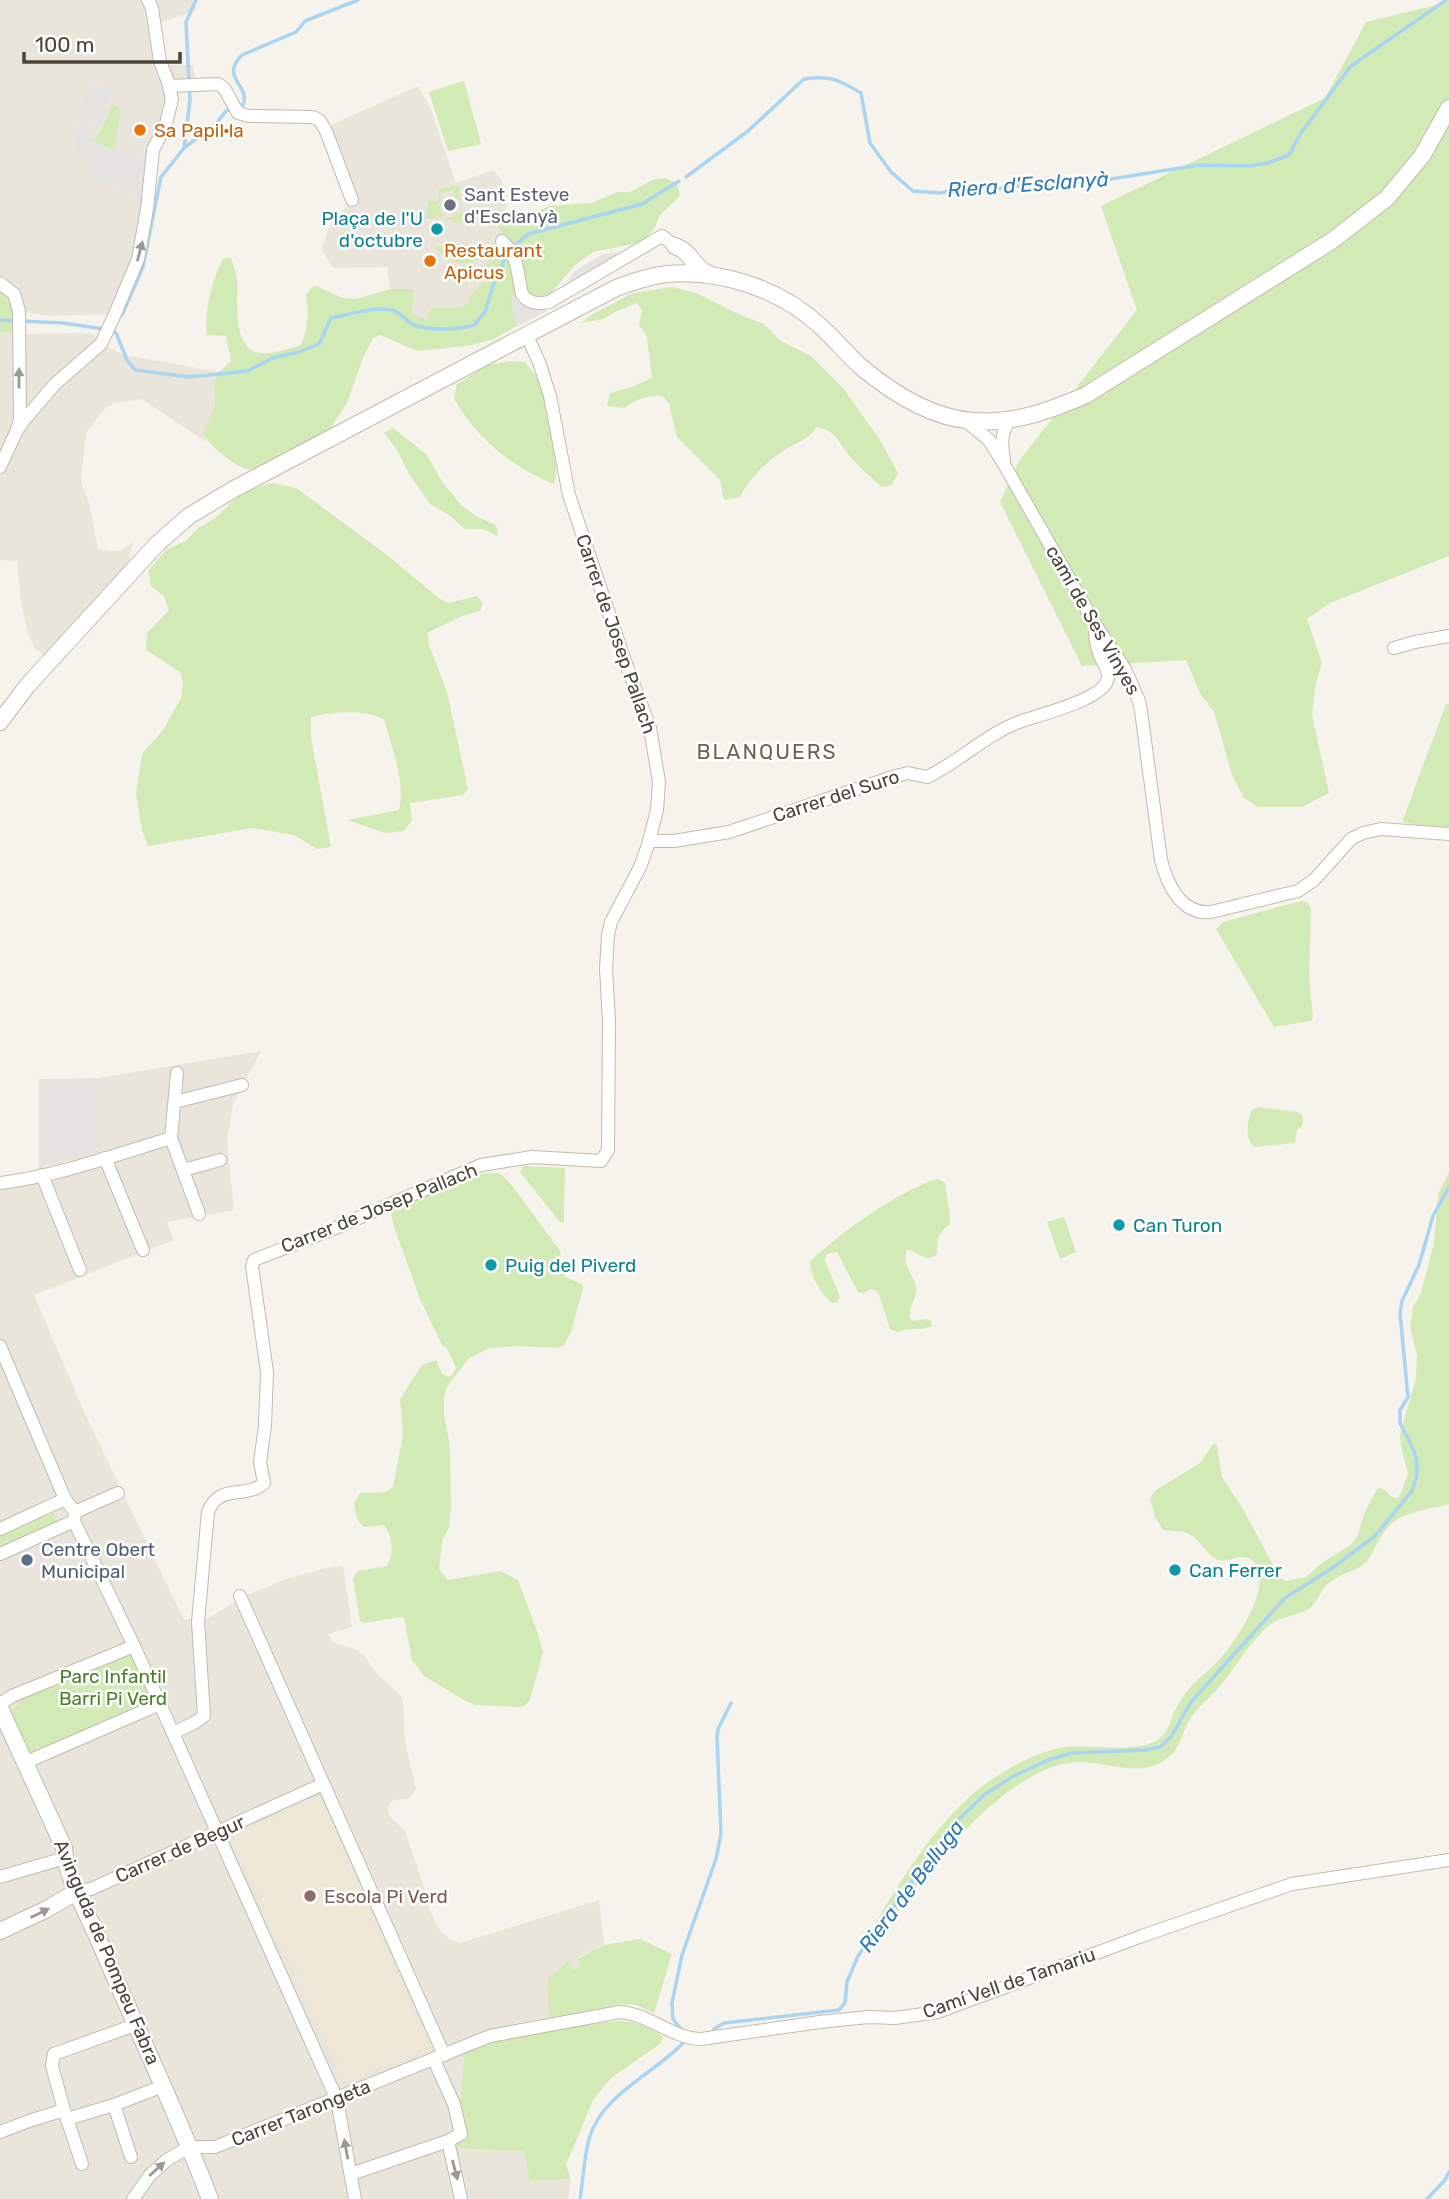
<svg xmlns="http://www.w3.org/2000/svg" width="1449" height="2199" font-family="Rubik,sans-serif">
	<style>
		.residential { fill: #eae5da }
		.education { fill: #efe8d6 }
		.green { fill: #d2eab5 }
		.parking { fill: #e5e3e0 }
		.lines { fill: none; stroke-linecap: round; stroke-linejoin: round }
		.stream { stroke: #a9d4f2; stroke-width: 3.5 }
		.minor-casing { stroke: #c2bbae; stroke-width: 14 }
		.tertiary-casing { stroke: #c2bbae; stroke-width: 18 }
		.minor { stroke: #fff; stroke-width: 12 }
		.tertiary { stroke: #fff; stroke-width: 16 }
		.oneway { fill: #9c9892 }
		.food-dot { fill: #e8710a; stroke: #fff; stroke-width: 2.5 }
		.worship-dot { fill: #6b7280; stroke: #fff; stroke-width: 2.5 }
		.culture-dot { fill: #0f9aa8; stroke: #fff; stroke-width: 2.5 }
		.service-dot { fill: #5c6f8a; stroke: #fff; stroke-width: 2.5 }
		.education-dot { fill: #8d6e63; stroke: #fff; stroke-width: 2.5 }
		.labels { text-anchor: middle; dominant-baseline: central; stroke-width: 5; stroke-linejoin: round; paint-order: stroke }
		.food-label { font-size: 19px; fill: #c56008; stroke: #fff; text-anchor: start }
		.worship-label { font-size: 19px; fill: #5b616d; stroke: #fff; text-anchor: start }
		.culture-label { font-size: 19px; fill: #0d838f; stroke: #fff; text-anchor: start }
		.street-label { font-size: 19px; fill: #4b4439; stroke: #fff }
		.service-label { font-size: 19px; fill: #4e5e75; stroke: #fff; text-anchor: start }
		.park-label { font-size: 19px; fill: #4a7f2a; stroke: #fff }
		.education-label { font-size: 19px; fill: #785e54; stroke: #fff; text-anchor: start }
		.water-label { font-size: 21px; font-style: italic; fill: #2e7ab2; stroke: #fff }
		.neighbourhood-label { font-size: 21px; letter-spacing: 2px; fill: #6e6250; stroke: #fff }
	</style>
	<rect width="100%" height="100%" fill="#f6f3ec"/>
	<g class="residential">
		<polygon points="0,0 194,0 197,10 154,25 161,65 193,65 197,89 170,89 158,139 142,243 115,314 50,316 19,311 0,283"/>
		<polygon points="418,86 431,109 456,183 494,170 502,181 507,208 498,218 498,226 505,235 501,246 489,259 486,283 470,297 470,302 461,307 430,308 428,321 412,315 414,289 390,289 387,267 333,268 321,249 330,226 352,200 324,128"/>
		<polygon points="0,331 19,334 80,333 94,335 101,344 125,355 219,372 214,385 215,407 203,434 208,443 142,399 115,403 104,409 86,433 81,481 89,503 98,549 110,551 121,550 134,542 129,554 133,570 50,661 34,647 27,630 21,601 17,561 0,560"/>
		<polygon points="261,1051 233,1104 227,1142 234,1210 167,1222 174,1240 34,1295 86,1416 184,1620 192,1618 195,1623 207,1619 247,1595 286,1579 326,1568 343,1566 352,1627 328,1634 333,1642 357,1650 365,1656 376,1673 400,1695 403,1702 405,1741 416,1789 409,1799 394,1800 390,1803 388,1810 390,1817 405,1831 423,1883 429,1909 441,1932 451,1940 460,1943 599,1900 604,1945 577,1958 581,1967 574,1970 568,1963 549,2019 525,2151 530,2181 571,2179 568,2199 0,2199 0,1176 39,1169 39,1079 98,1078"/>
	</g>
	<polygon class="education" points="320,1797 430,2047 346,2082 289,1956 285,1958 231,1836"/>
	<g class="green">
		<polygon points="1447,0 1449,0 1449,556 1330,603 1307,619 1322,663 1316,682 1312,715 1329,793 1302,807 1258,807 1244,798 1232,775 1214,712 1200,693 1186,660 1082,666 1000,502 1019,461 1137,310 1101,206 1325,98 1366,22 1445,3"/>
		<polygon points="464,81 481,144 448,151 429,92"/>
		<path d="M112,103L121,110L114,150L92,141C103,132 108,116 112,103Z"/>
		<path d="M665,178L677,183L680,196L660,215L655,227L644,242L593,252L575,265L552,292L545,310L494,339L467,346L417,351L380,335L373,338L362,360L347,403L330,429L260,467C256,468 252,469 248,469C236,468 209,445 203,434L215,407L214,385L219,372L231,361L226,336L207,335C204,308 212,282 223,258H231C233,265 237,273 237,280C238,299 232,344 256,352C270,356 287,349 301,345C308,328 309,314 306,295L314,285L343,298L356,299L390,289H414L412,314L428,320L430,308L461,307L470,302L469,297L482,283L486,282C481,255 498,258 504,235L498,226V218L518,214L530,215L549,206L591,203L618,192H630L652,180Z"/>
		<polygon points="458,185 464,216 464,222 454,223 452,219 444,221 444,219 459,214 463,211 460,200 455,197 454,190 440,194 441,202 438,203 443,217 425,219 429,201 439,201 438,190"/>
		<path d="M459,244L470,246L481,257C470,265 462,266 450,259L449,251L443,255L435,248L437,246Z"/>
		<path d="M672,287L696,293L738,314L764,324L781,341L811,356L843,388L858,409L880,440L898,473L892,485L881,487C871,476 858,467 849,455C836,440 838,432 817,427C809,439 798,442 786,449C767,461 750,477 740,497L724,500L720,480L677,437L669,404L663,396C648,395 637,399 624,408L607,406L610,393L629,388L652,378L647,337L639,325L642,311L637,303L615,312L604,319L581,323L589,316L633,293Z"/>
		<polygon points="0,290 13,302 14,333 0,331"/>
		<path d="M511,361L525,362C529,368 535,373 538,380C548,399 561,464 554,484C510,466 479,440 454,399L457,384L488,365Z"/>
		<polygon points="393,428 426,454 443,483 461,505 476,516 496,525 498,536 483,529 465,529 449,515 430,504 409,474 397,450 384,433"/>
		<path d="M272,483L296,488L387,555L440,599L449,603L477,596L483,604L480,611L462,616L427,633L429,645L447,692L468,789L463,795L410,803L412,820L404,831L385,833L347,820L399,810C406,781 391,747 384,719C362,709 335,712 311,717V737L331,847L317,849L294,835L252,828L148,846L142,830L136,794L142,754L163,730L181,698L183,683L180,672L146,650L147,633L169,610L164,596L151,586L148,571L166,550L186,541L197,529L215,518L243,492Z"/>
		<polygon points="1446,704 1449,704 1449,830 1402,822"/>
		<polygon points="1301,901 1307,902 1311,909 1309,977 1313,1018 1310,1021 1274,1027 1216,929 1223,922"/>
		<path d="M1259,1107L1298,1112C1303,1116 1304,1120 1302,1126L1297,1130L1295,1143L1255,1147C1244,1140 1247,1119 1253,1109Z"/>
		<polygon points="523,1166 565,1168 564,1223 559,1221 520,1172"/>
		<path d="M1449,1172V1504C1433,1508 1413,1511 1398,1519C1382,1527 1377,1548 1367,1561C1357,1572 1341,1573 1330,1582C1320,1589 1318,1604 1307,1610C1294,1617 1280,1616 1268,1626C1250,1642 1237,1665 1222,1684C1213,1695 1201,1704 1193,1715C1183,1727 1182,1746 1170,1756C1140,1783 1102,1757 1068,1763C996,1775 914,1887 874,1944L866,1946L865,1940C899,1885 932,1824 984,1785C1006,1769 1034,1753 1060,1748C1088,1742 1137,1756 1160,1738C1168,1732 1171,1719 1175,1710C1180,1701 1186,1692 1193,1684C1202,1675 1212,1668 1220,1659C1236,1641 1277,1581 1252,1560C1240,1551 1228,1565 1216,1559C1206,1554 1201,1540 1189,1534C1182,1530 1172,1532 1163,1530L1155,1517L1150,1498L1156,1490L1200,1463L1213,1444L1217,1445L1222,1477L1243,1509L1280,1578L1286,1581L1306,1577L1323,1562L1352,1544L1357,1537L1364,1514L1377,1489L1381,1488C1388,1491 1389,1498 1397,1498L1401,1493L1408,1474L1401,1446L1400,1434L1416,1378L1417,1355L1410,1327L1413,1307L1421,1293L1434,1243L1438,1195Z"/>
		<path d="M500,1173L514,1188L560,1251L565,1277L582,1284L583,1288L571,1332L564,1345L558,1348L517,1346L490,1348L469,1358L447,1387L444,1398V1415L450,1446L451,1507L449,1527L442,1541L439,1569L448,1580L500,1571L518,1580L537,1631L543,1652L530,1700L524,1706L519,1707L475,1705L464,1700L424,1676L412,1660L404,1618L399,1617L365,1623L360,1621L353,1578L358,1571L387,1566C394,1555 393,1536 384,1525L364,1527C356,1521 356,1513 354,1503L360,1493L386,1492L393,1487L403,1434L400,1399L422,1365L436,1360L442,1374L448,1377L452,1375L456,1368L447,1348L442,1345L420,1299L394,1227L391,1213L393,1209L473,1174Z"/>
		<path d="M938,1179L945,1183L950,1216L949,1225C937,1234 937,1240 937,1254C926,1265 918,1250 907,1250C901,1265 913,1273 916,1287C919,1298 908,1303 910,1318L913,1321L926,1319L931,1321L932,1325C923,1332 909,1326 898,1332L890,1329L879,1295L876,1291L871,1289L863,1293L858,1292L837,1252L826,1254L825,1260L840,1297L837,1302L832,1303C821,1295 810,1275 810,1262C838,1234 901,1189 938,1179Z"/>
		<polygon points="1064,1217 1076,1252 1060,1259 1047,1222"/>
		<polygon points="51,1509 58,1523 0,1548 0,1532"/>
		<polygon points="131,1652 152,1701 150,1703 147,1698 143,1700 144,1704 41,1751 39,1746 35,1747 38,1753 30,1753 10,1710 20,1705 18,1701"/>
		<polygon points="640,1939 672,1954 654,2013 637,2005 622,2004 549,2019 548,1979 568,1962 574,1970 580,1967 577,1959 604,1945"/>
		<path d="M620,2021C634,2021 652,2027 663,2037L660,2044L611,2078L593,2100L566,2165L571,2179L530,2181L524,2151L456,2148L465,2049C515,2031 567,2026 620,2021Z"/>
	</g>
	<g class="parking">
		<polygon points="90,82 112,88 101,125 88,124 80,117"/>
		<polygon points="72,123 79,123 91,141 100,144 106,149 132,152 148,159 143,200 89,176 91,163 82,155 78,148"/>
		<polygon points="627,252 567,285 573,272 603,254"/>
		<polygon points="516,273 520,291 545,304 547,311 517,327 510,304 514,291"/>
		<polygon points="97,1079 96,1153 40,1165 40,1081"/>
	</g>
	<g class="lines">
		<g class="stream">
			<polyline points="184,148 190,100 186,22 196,0"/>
			<path d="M686,177L748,131L804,79C830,75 839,80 861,93L870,143L891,172L913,191L940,193L967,187L998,189L1016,186L1073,185L1199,165L1249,166L1268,163L1289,155L1301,133L1351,66L1446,0"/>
			<polyline points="512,248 528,234 642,204 679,181"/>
			<path d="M122,315L143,267L161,177L184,148L216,124L226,111L243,105C251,85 219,78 242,55L296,32L305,21L358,0"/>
			<polyline points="0,320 63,323 104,329"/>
			<path d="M111,330L116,333L127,360L135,370L189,377L247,371L273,358L299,352L319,344L331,318C348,315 374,306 391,310C400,311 405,321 414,325C432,331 456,330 474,325L485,312L495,280L507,255"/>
			<polyline points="714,2029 724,2023 839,2010 845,2003 847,1982 858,1956 952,1826 984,1795 1012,1777 1048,1760 1072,1753 1145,1750 1160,1747 1171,1737 1191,1702 1285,1598 1331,1569 1375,1536 1412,1491 1417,1475 1417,1462 1414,1451 1400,1423 1400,1410 1408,1397 1400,1313 1402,1301 1419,1265 1433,1216 1449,1187"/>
			<polyline points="682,2030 673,2019 672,2003 682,1955 716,1859 721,1834 717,1737 718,1729 731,1703"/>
			<path d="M580,2199C583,2180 584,2158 589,2139C601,2095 654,2074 683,2043"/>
			<polyline points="1427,2199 1445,2180 1449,2172"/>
		</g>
		<defs>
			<g id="minor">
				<polyline points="169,86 218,84 224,88 238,113 249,116 313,117 320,121 326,131 352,200"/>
				<path d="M502,241C519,257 517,274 522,294C528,304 539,304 549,302L662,236L675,246"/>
				<polyline points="0,283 14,294 19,311 20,420 17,429"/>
				<path d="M966,421L989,440L1005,466L1095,624L1125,669L1139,701L1141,711L1161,860C1167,884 1181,915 1211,912L1298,891L1314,880L1351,839L1363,833L1381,829L1449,834"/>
				<path d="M1004,459C1001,443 1001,433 1010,419"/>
				<polyline points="0,467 17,430 24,420 55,384 101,344 115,314 138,259 147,209 153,150 166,124 172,99 168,82 160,61 152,8 148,0"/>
				<polyline points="1394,648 1415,642 1449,636"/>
				<path d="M649,841H674L729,832L896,776L908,773L927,777C959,762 985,735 1019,722C1037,715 1105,700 1108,678C1109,670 1101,660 1099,653C1096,644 1095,636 1095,627"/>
				<polyline points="175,1102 242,1085"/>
				<polyline points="171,1138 199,1214"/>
				<polyline points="105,1158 143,1250"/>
				<polyline points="183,1170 220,1160"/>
				<polyline points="42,1175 80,1270"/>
				<path d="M0,1183C58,1176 115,1155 171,1138L177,1073"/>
				<polyline points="0,1346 65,1499 75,1512 74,1521 134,1646 337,2100 355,2199"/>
				<polyline points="75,1512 118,1493"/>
				<polyline points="0,1529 65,1499"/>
				<polyline points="0,1554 74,1521"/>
				<polyline points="240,1596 444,2055"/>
				<polyline points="0,1704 12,1696 134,1646"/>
				<path d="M173,1733L196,1722L204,1716L198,1622L208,1512C220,1482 245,1500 264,1483L260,1462L265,1426L267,1372L252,1266L254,1260L333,1229L481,1165L532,1157L601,1161L608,1150L609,1020L606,969L608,935L611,922L640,867L648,845L657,810L659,782L650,728L624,658L569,495L550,396L539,362L527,336"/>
				<polyline points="24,1763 160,1704"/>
				<polyline points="0,1877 65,1858"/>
				<polyline points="78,1891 91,1889 323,1784"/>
				<polyline points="114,2105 131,2157"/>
				<polyline points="64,2110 52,2066 54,2054 135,2025"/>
				<polyline points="67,2119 82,2164"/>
				<polyline points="0,2132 29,2121 64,2110 67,2119 114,2105 163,2086"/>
				<polyline points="448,2141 461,2199"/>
				<polyline points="351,2174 448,2141 461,2134 454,2104 434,2060"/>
				<path d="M133,2199L150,2175L167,2160L189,2147H215L490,2036L620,2012C650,2014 671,2038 701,2039L820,2022L868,2017L895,2018L938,2012L1142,1936L1292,1884L1449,1860"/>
			</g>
			<g id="tertiary">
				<path d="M675,246C694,253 691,268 712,275"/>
				<path d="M0,722L27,686L157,544L189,516L234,489L616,288C632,282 649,276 667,274C720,269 780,289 819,325C834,338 846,353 860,366C892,393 932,418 973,421C1014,424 1049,411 1086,395L1333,240L1387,198L1422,156L1449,108"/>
				<path d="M0,1708L64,1848C65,1874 89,1917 100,1943C136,2028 177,2112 210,2199"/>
				<polyline points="0,1931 45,1910 78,1891"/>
			</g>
		</defs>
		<use href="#minor" class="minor-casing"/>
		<use href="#tertiary" class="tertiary-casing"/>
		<use href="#minor" class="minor"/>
		<use href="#tertiary" class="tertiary"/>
	</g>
	<defs><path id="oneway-solid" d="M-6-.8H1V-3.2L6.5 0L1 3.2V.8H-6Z" transform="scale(1.75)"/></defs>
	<g class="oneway">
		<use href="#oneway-solid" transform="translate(140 251) rotate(-75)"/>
		<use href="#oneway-solid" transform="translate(19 378) rotate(-90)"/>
		<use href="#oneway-solid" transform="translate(40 1913) rotate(-26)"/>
		<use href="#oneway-solid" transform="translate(346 2149) rotate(-100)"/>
		<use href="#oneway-solid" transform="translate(157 2169) rotate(-42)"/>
		<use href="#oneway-solid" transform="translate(455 2170) rotate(75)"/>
	</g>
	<g class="food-dot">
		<circle cx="140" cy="130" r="7"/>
		<circle cx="430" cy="261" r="7"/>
	</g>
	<circle class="worship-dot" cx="450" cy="205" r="7"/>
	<g class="culture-dot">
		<circle cx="437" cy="229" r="7"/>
		<circle cx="1119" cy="1225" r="7"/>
		<circle cx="491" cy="1265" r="7"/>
		<circle cx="1175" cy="1570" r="7"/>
	</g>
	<circle class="service-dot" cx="27" cy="1560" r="7"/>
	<circle class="education-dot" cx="310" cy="1896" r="7"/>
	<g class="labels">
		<g class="food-label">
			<text x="154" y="130">Sa Papil·la</text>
			<text x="444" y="250">Restaurant<tspan x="444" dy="22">Apicus</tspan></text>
		</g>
		<g class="worship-label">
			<text x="464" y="194">Sant Esteve<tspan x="464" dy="22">d'Esclanyà</tspan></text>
		</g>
		<g class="culture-label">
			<text x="423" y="218" text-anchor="end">Plaça de l'U<tspan x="423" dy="22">d'octubre</tspan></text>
			<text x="1133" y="1225">Can Turon</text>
			<text x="505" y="1265">Puig del Piverd</text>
			<text x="1189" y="1570">Can Ferrer</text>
		</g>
		<g class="street-label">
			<text transform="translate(1093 620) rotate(60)">camí de Ses Vinyes</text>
			<text transform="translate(616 634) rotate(71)">Carrer de Josep Pallach</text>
			<text transform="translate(836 796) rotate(-18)">Carrer del Suro</text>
			<text transform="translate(379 1208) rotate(-22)">Carrer de Josep Pallach</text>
			<text transform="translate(180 1849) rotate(-24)">Carrer de Begur</text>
			<text transform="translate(107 1952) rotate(67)">Avinguda de Pompeu Fabra</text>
			<text transform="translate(1009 1983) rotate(-19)">Camí Vell de Tamariu</text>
			<text transform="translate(301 2113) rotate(-22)">Carrer Tarongeta</text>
		</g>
		<g class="service-label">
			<text x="41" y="1549">Centre Obert<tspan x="41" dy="22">Municipal</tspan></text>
		</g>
		<g class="park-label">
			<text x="113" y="1676">Parc Infantil<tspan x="113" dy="22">Barri Pi Verd</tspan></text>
		</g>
		<g class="education-label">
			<text x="324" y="1896">Escola Pi Verd</text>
		</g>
		<g class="water-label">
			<text transform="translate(1028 184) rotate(-4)">Riera d'Esclanyà</text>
			<text transform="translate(911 1886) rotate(-53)">Riera de Belluga</text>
		</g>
		<g class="neighbourhood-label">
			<text x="767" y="751">BLANQUERS</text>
		</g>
	</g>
	<path d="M24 52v10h156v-10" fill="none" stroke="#4b4439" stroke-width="3.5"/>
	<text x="35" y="52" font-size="21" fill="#4b4439" stroke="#ffffff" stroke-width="5" paint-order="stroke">100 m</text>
</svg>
